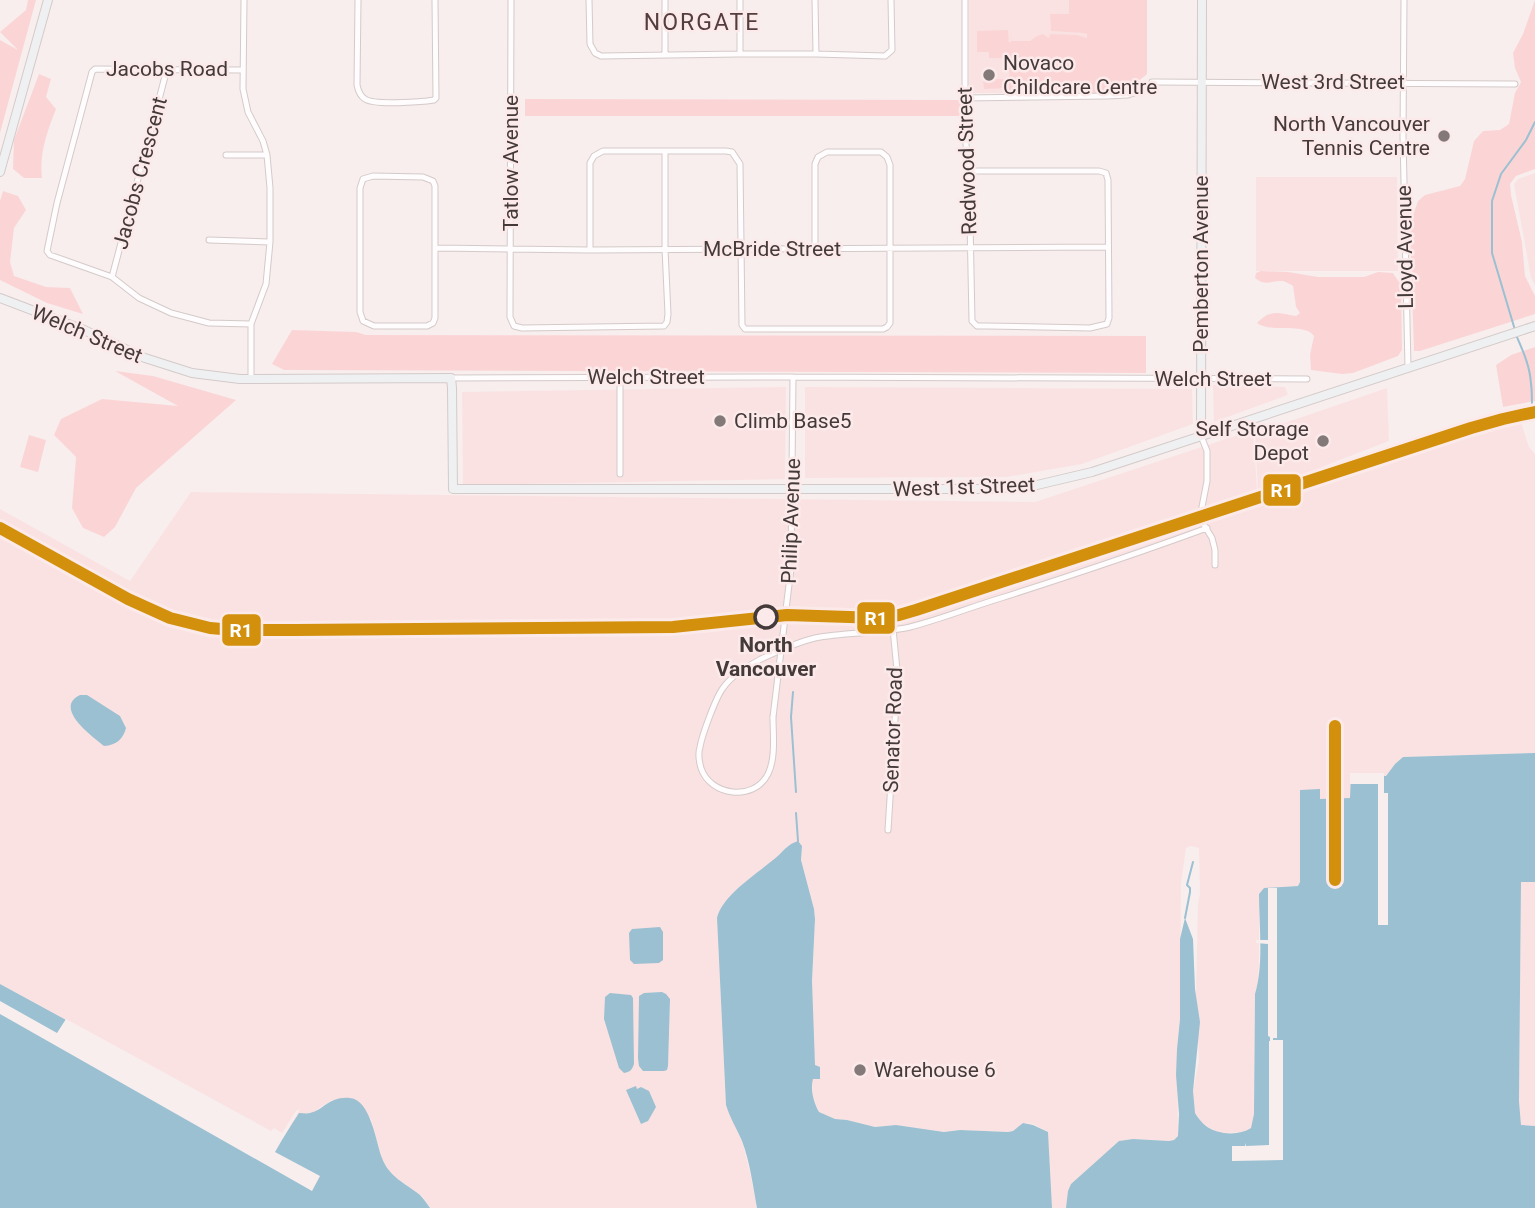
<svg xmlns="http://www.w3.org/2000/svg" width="1535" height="1208" viewBox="0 0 1535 1208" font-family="Roboto,sans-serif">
  <rect width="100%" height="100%" fill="#f8eeee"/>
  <!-- built -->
  <path fill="#fbe2e2" d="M969 0H1147V74L1126 91 1118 93H973L970 92 969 87Z
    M1535 173V285L1531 278 1514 184 1518 179Z
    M1256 177H1397L1398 271H1256Z
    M1213 385 1285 387 1288 395 1214 422Z
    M786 387 785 479 463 485 462 392Z
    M805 387 1192 389 1193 424 1082 464 1007 477 805 478Z
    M1387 388 1389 441 1258 492 1255 433Z
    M1520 419 1529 447 1535 454V753L1403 757 1395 764 1386 776 1351 798 1320 880V790H1301L1300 882 1298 886 1264 888 1259 894V966L1258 983 1255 994 1254 1114 1252 1126 1248 1131 1244 1132 1223 1133 1215 1131 1202 1123 1193 1110V1091L1199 1061 1196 994 1198 904 1200 894 1199 848 1191 846 1186 848 1181 883 1180 1019 1177 1049 1178 1136 1174 1140 1169 1141 1133 1139 1119 1141 1071 1184 1066 1208H1052L1051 1205 1048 1132 1033 1124 1023 1123 1013 1131 1008 1132 960 1130 944 1132 896 1125 875 1127 868 1126 847 1120 835 1119 819 1113 813 1097 812 1083 813 1079H820L817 1067 815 1065 813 1035 812 981 815 919 814 909 801 860 802 846 790 844 717 918 726 1105 743 1144 751 1177 757 1208H430L423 1197 392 1175 382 1160 371 1119 332 1100 310 1114 284 1138 0 984V509L130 581 191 492 1035 502 1253 430 1258 503Z
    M1521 882H1535V1126L1521 1125 1519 1101Z"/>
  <!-- green -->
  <path fill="#fbd5d6" d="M28 0H36L0 133V40L18 50 0 32 26 10Z
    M1069 0H1147V74L1126 91 1118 93H1058L1056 91H1053L1052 93 1013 94 1009 93 1008 88 984 89 983 79H1008L1010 73 1008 72V58H989V52H977V31L1008 30 1009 43 1011 41H1030L1037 36 1043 34 1049 38 1050 34 1077 35 1087 38V34L1083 33 1051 31 1050 14H1069Z
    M1535 0V169L1516 176 1510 184 1511 195 1522 242 1525 276 1535 296V314L1420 351H1414L1410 224 1418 201 1425 195 1460 186 1465 179 1474 141 1483 131 1500 130 1509 124 1515 93 1521 82 1515 68 1513 53 1523 34Z
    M39 74 51 79 46 97 56 109C47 132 39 154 42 178H24L13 169 14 140Z
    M525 99 964 100V116H525Z
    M3 191 18 196 26 210 14 228 10 262 14 276 46 287 70 288 83 314 47 303 0 280V201Z
    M1261 271 1288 272 1318 277H1364L1378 272 1393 273 1401 285 1402 350 1398 356 1353 373 1342 374 1311 370 1310 355 1314 336C1303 322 1272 334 1257 323 1270 309 1278 313 1296 316L1300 313 1296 307 1293 286C1292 285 1284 281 1283 281 1271 280 1266 287 1255 278L1256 273Z
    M292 330 356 332 366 335 1146 336V373L284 370 272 364Z
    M1535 347V401L1503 407 1496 365 1511 355Z
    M115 371 153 376 236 400 136 488 115 527 104 537 83 528 72 508 76 457 54 435 61 419 102 399 178 406Z
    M29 435 46 440 38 472 20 467Z"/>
  <!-- water -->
  <path fill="#9ac0d2" d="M80 695H87L120 716 126 728C123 739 117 745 104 746 92 736 53 708 80 695Z
    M1535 753V882H1521L1519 1101 1521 1125 1535 1126V1208H1066L1068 1191 1071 1184 1119 1141 1133 1139 1169 1141 1174 1140 1178 1136 1179 1114 1176 1075 1177 1049 1180 1019V939L1185 918 1193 939 1195 989 1200 1022 1193 1091 1195 1113C1198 1118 1202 1123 1206 1126 1218 1135 1239 1136 1251 1128L1254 1114 1255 994C1264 964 1259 926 1259 894L1264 888 1298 886 1300 882V790L1320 789V799L1350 798 1351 774 1386 776 1395 764 1403 757Z
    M798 841 802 846 801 860 814 909 815 919 812 981 815 1065 820 1067V1079H813C810 1090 814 1103 819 1112L835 1119 847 1120 875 1127 896 1125 944 1132 960 1130 1008 1132 1013 1131 1023 1123 1033 1125 1048 1132 1052 1208H757C753 1186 750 1162 742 1141 737 1129 730 1118 726 1105L717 918C723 893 762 871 780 854 786 848 789 844 798 841Z
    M660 927 663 932V960L659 963 634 964 630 960 629 933 632 929Z
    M0 984 283 1138 299 1113C303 1113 307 1114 310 1113 324 1110 329 1096 350 1098 371 1100 376 1143 382 1158 389 1177 405 1183 420 1195 424 1199 427 1204 430 1208H0Z
    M662 992 666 994 670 999 668 1066 667 1070 664 1071H643L639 1066 638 1058 639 996 644 993Z
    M610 993 631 995 633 998 634 1064C632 1070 630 1072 624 1073L619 1068 604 1019 605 997Z
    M636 1086 637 1089 641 1087 649 1091 656 1107 648 1121 641 1124 626 1090Z"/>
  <!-- pier -->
  <path fill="#f8eeee" d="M1350 773H1384V793H1388V925H1378V784H1350Z
    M1268 888H1277V1038H1273V1040H1283V1160L1232 1161V1146H1245V1143L1246 1146 1269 1145V1041H1270V1037L1268 1036V944L1256 943V940H1268Z
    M0 1001 57 1033 66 1019 271 1131 274 1128 282 1133 296 1111 300 1109 275 1152 320 1176 312 1191 0 1014Z"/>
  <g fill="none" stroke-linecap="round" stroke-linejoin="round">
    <!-- stream -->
    <path stroke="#9ac0d2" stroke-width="2" d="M1515 330 1492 253V201L1501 174 1526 140 1535 122
      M1516 335C1523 351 1530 366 1531 384 1533 397 1530 406 1535 418
      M793 692 791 717 796 792
      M796 813 798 841
      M1185 918 1190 892V888L1187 885 1193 862"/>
    <!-- street casing -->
    <g stroke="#d4caca" stroke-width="7">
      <path id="street" d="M244 0 243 89 248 112 263 141 267 155 270 188V242L266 284 251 324V379
        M358 0 357 85C358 90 360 96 365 99 373 105 415 102 427 101L434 100 436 98 435 0
        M511 0 510 317 514 326 522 328 664 326 667 322 668 314 665 249V152
        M589 0 590 44 595 53 601 56 740 54V0
        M815 0 816 54 885 56 892 50 891 0
        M965 0V135L969 171 972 321 977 326H986L1090 328 1107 324 1109 318 1108 180 1106 173 1099 171H969
        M1404 0 1403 136 1408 368
        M740 54H816
        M665 55V0
        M242 70 95 69 92 72 57 203 47 251 50 255 112 277 139 298 171 313 209 323 251 324
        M1152 82 1515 84
        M965 98 1107 96 1128 95 1137 92
        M226 155H267
        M373 176 423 177 433 181 435 186V318L433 323 427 326H374L363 321 360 312V188L363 179Z
        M209 240 270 242
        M436 248 590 250 1108 247
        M590 250V163L594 156 603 151H726L732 152 740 164 742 325 745 329H883L887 327 890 323V165L887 157 881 152H827L818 157 815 164V248
        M112 277 167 69
        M451 378 793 377 1307 379
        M1201 436 1207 451V481L1202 507 1201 520 1212 538 1215 550V565
        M620 474V378
        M791 568 793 377
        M773 717C773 734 776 758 768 774 754 802 710 796 701 768 699 761 698 753 700 747 702 735 716 697 723 688 732 675 748 666 761 659 778 651 797 642 815 638 846 632 879 634 910 627 941 619 971 607 1001 598 1070 576 1139 553 1207 528
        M888 830 896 703 897 670 893 629"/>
    </g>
    <!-- secondary casing -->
    <g stroke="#d4caca" stroke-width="10">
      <path id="secondary" d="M0 172 48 0
        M0 298 84 330 145 358 192 373 240 379 451 378 452 388 453 489H990L1037 485 1092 472 1535 326
        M1201 436 1202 0"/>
    </g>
    <!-- street -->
    <use href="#street" stroke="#fefcfc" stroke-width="5"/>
    <!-- secondary -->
    <use href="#secondary" stroke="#eff0f1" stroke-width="8"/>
    <!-- rail -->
    <path stroke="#cac8c8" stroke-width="2" stroke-dasharray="14 7" stroke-linecap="butt" d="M0 522 163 610 196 620 222 624 669 621 770 610 881 609 910 606 924 602 1456 428 1495 416 1535 407
      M1335 726V880"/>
    <!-- street-bridge casing -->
    <g stroke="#d4caca" stroke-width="7" stroke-linecap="butt">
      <path id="street-bridge" d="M773 717 791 568"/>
    </g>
    <!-- street-bridge -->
    <use href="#street-bridge" stroke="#fefcfc" stroke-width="5"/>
    <!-- rail-1 casing -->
    <g stroke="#fceaea" stroke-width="18">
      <path id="rail-1" d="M0 528 128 599 170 618 210 628 233 630H295L673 627 787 615 880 618 899 615 916 610 1471 428 1503 419 1535 412
        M1335 726V880"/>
    </g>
    <!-- rail-1 -->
    <use href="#rail-1" stroke="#d3900c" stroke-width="12"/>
  </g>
  <!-- markers -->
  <g fill="#847979" stroke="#fceaea" stroke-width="2.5">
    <circle cx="989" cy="75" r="7"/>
    <circle cx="1444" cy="136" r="7"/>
    <circle cx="720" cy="421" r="7"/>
    <circle cx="1323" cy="441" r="7"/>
    <circle cx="860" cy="1070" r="7"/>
  </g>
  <circle fill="#fceaea" stroke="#453a3a" stroke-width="3.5" cx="766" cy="617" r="11"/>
  <g text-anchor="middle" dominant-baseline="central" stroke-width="5" stroke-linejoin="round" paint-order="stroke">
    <!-- poi labels -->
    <g font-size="21" fill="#453a3a" stroke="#fceaea" text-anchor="start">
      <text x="1003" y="63">Novaco<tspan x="1003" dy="24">Childcare Centre</tspan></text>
      <text x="1430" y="124" text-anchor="end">North Vancouver<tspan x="1430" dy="24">Tennis Centre</tspan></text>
      <text x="734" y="421">Climb Base5</text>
      <text x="1309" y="429" text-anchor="end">Self Storage<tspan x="1309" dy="24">Depot</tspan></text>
      <text x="874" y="1070">Warehouse 6</text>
    </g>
    <!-- street labels -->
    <g font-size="21" fill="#453a3a" stroke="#fceaea">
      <text x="167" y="69">Jacobs Road</text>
      <text x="1333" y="82">West 3rd Street</text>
      <text transform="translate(967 161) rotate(-92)">Redwood Street</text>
      <text transform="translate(511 163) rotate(-90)">Tatlow Avenue</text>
      <text transform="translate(140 173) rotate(-75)">Jacobs Crescent</text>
      <text transform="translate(1405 247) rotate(-91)">Lloyd Avenue</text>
      <text x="772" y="249">McBride Street</text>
      <text transform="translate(1201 264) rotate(-90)">Pemberton Avenue</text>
      <text transform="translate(87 334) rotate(23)">Welch Street</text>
      <text x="646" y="377">Welch Street</text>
      <text x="1213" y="379">Welch Street</text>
      <text transform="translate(964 487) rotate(-2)">West 1st Street</text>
      <text transform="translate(791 521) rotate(-88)">Philip Avenue</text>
      <text transform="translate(893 730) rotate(-88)">Senator Road</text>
    </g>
    <!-- stop labels -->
    <g font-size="21" font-weight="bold" fill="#453a3a" stroke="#fceaea">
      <text x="766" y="645">North<tspan x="766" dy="24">Vancouver</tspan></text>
    </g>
    <!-- neighbourhood labels -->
    <g font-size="23" letter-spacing="2" fill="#543d3e" stroke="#fceaea">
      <text x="702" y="22">NORGATE</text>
    </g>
  </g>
  <g stroke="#fceaea" stroke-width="2.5">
    <rect x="1262" y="473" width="40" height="34" rx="7" fill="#d3900c"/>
    <rect x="856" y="601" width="40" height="34" rx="7" fill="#d3900c"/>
    <rect x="221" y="613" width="41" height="34" rx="7" fill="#d3900c"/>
  </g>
  <g font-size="19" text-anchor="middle" font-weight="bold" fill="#fff">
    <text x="1282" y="497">R1</text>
    <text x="876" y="625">R1</text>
    <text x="241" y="637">R1</text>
  </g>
</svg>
